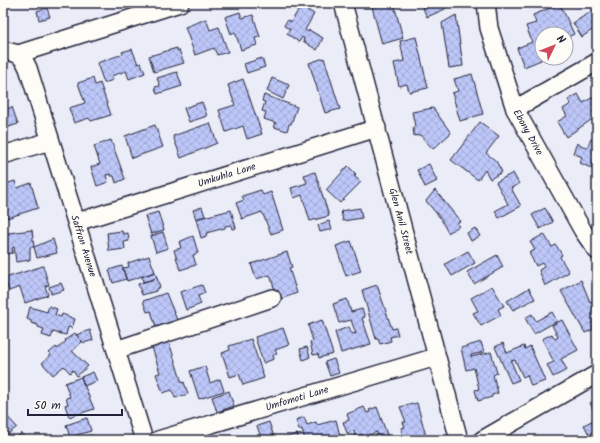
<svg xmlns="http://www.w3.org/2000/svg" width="600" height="443" viewBox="0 0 600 443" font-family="Kalam,sans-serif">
  <defs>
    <pattern id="building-cross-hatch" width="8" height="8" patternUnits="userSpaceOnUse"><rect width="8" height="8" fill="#bdc7f8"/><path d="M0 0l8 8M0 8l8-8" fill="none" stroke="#a2abd6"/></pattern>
  </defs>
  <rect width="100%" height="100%" fill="#eaecf7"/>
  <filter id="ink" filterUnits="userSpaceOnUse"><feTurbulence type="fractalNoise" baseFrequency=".025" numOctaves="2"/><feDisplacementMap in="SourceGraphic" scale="8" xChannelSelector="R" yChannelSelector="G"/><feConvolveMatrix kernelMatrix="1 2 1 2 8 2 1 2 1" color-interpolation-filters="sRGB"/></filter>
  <g filter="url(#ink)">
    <!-- building -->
    <path fill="url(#building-cross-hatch)" stroke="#22223b" d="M371 3H396L395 8 403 38 382 44Z
      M425 3H448L445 9 427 17 422 6Z
      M560 4 574 34 566 38V34H542L541 60 524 67 517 48 532 42 526 26 536 23 533 15Z
      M301 6 314 14 305 30 308 32 309 30 323 38 317 50 303 41 304 38 302 37 299 42 287 34 290 29 284 26 287 20 291 22Z
      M47 8 50 17 39 20 37 11Z
      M597 8V31L595 28 582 37 573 23Z
      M240 12 242 18 253 15 260 37 255 38 257 45 241 50 235 32 231 34 225 17Z
      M456 15 463 66 449 68 442 23Z
      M206 19 210 30 219 27 228 52 217 55 214 48 195 55 185 27Z
      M416 37 428 88 409 92 407 84 399 86 394 63 404 61 400 41Z
      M177 48V51L179 50 184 63 154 72 149 56Z
      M132 49 138 64 141 63 145 73 129 79 126 71 111 76 113 80 104 83 97 63 123 54 122 52Z
      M262 58 265 67 247 73 244 64Z
      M324 58 340 109 325 113 309 63Z
      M177 72 182 86 157 94 155 87 160 86 157 78Z
      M472 74 483 114 460 121 452 93 458 91 454 79Z
      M93 78 95 85 100 83 111 115 91 121 89 118 74 123 69 108 85 103 78 83Z
      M272 78 289 85 283 99 267 91Z
      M243 79 262 134 247 139 243 126 226 132 219 110 235 105 228 85Z
      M578 94 583 103 595 96 597 100V116L566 137 557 122 567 116 563 109 571 104 568 100Z
      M264 95 297 107 291 124H289L287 131 274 127 276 123 264 119 266 112 262 111 265 102 262 101Z
      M3 98 7 109 12 107 18 124 3 129Z
      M202 102 207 116 189 122 184 108Z
      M433 108 451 133 433 149 420 135 414 136 413 127 415 126 412 112Z
      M480 122 499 136 486 153 496 161 502 172 490 179 485 170 478 180 451 160Z
      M210 123 217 143 181 158 173 136Z
      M155 125 163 147 132 158 125 136Z
      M591 139 596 141 597 140V160L595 159 591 168 580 163 582 157 573 153 577 143 587 148Z
      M111 140 125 179 116 183 114 176H111V174L106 175 108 182 97 186 91 167 100 164 94 146Z
      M429 164 437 181 425 187 417 170Z
      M348 166 356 174 354 176 361 182 340 203 326 190Z
      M315 172 329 216 310 221 302 195 294 198 291 188 307 183 304 175Z
      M513 173 519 184 511 188 521 206 499 218 495 211 508 204 496 182Z
      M15 181 17 188 31 183 38 208 7 218 5 211 3 212V185Z
      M261 190 263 195 271 192 283 230 271 234 262 212 242 219 236 203 244 200 242 196Z
      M435 190 460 221 457 223 459 226 448 233 441 219 426 201Z
      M202 207 205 216 196 219 193 210Z
      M360 208 362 218 343 221 341 211Z
      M545 208 553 222 540 229 532 215Z
      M231 210 236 228 232 229 231 225 225 226V228L206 233 207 236 201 238 196 219Z
      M158 212 164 230 151 234 145 216Z
      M329 221 332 229 320 232 318 225Z
      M475 228 480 236 471 241 467 233Z
      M32 230 34 247H30V260L16 262 14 247 12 248 13 253 3 254V236L9 235 8 233Z
      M122 231 123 234 128 233 129 241 124 242 125 249 109 251 107 233Z
      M163 232 168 248 156 252 151 236Z
      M544 234 552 247 556 245 562 255 560 257 569 272 545 286 539 270 544 267 542 263 536 266 529 253 535 250 530 242Z
      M193 236 198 253 193 255 196 265 180 270 174 250 181 248 179 242Z
      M53 239 57 253 37 258 34 247Z
      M351 241 361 271 346 276 336 246Z
      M468 251 475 263 452 276 445 264Z
      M287 252 292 267 289 268 297 293 278 300 270 275 256 279 251 264Z
      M497 255 503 267 474 284 467 272Z
      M149 256 155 272 127 281 123 268 129 267 128 263Z
      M43 266 49 285 45 286 48 295 25 303 20 287 9 291 5 278Z
      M122 266 126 279 113 283 109 270Z
      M155 272 157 278 143 282 142 277Z
      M157 278 160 287 156 289V291L142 295 138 284Z
      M581 280 590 302 592 301 596 307 593 308 597 315V320L591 323 594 329 585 333 561 291Z
      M61 283 64 290 51 294 49 287Z
      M202 285 205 293 198 296 201 304 186 310 180 292Z
      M377 285 392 329 396 328 398 335 390 337 391 341 380 344 378 339H376L362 290Z
      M492 286 504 306 498 309 501 315 481 326 473 313 478 311 471 298Z
      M529 288 535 299 513 310 507 301Z
      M166 293 177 320 156 327 151 311 147 312 143 301Z
      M347 299 351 312 362 309 365 317 362 318 371 344 341 353 335 332 349 327 351 333 356 334 351 320 339 323 333 304Z
      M49 306 57 309 55 315 61 317 62 314 75 319 72 328 68 327 66 335 53 332 51 338 42 335 44 329 38 327V325L31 323V321L27 319 30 307 47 312Z
      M552 312 557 321 534 334 525 318 532 314 536 321Z
      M322 320 333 354 319 358 318 354 313 355 310 342 313 341 308 325Z
      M562 320 578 350 561 359 567 370 553 377 547 365 554 362 542 339 552 334 555 339 558 337 552 325Z
      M283 328 289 345 275 350 277 354 273 355 274 359 263 363 255 337Z
      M90 330 93 340 84 343 76 335Z
      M75 333 82 342 72 351 88 366 77 376 73 370 70 373 64 366 53 375 42 363 51 355 49 353 56 347 57 349 66 341 65 340Z
      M251 339 264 378 243 385 239 374 230 377 222 353 230 350 229 346Z
      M169 342 182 383 184 382 188 394 175 398 172 390 163 393 156 374 160 373 152 347Z
      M481 342 484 352 471 355V357L491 352 497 373 493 375 498 393 492 395V397L478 401 475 390 479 389 474 368 466 370 461 348Z
      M503 343 507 353 524 346 525 349 530 346 545 381 531 386 527 375 523 377 515 360 511 361 519 380 511 383 495 347Z
      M307 347 310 357 303 360 300 349Z
      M334 359 339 373 330 376 325 362Z
      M205 366 210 383 220 379 224 391 199 399 190 371Z
      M93 372 97 381 84 386 81 377Z
      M81 377 94 409 69 417 65 405 68 404 66 398 70 397 65 383Z
      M229 391 234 406 217 412 212 397Z
      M597 399V412L595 413 590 403Z
      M417 403 427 440H407L406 436 403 437 401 428 405 427 403 422H406L400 407Z
      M364 407 367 413 370 412 369 410 377 407 389 440H379L377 432 363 437 362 434 355 437 354 431 347 433 343 422 349 420 347 414Z
      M3 412 17 427 4 437 3 436Z
      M304 417 307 425 316 422 317 425 336 420 340 436 327 440H305L302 429 299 430 296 420Z
      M87 418 91 431 70 437 66 425Z
      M597 418V440H592L584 425Z
      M269 422 275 440H262L257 426Z
      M21 433 29 440H15Z
      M297 434 299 440H278Z
      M92 435 94 440H76Z"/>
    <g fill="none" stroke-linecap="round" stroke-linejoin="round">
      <!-- minor casing -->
      <g stroke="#22223b" stroke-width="20">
        <g id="minor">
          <path id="s1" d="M343 3 459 440"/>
          <path id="s2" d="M486 3 489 28 515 109 583 231 597 251"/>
          <path d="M3 50 18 54 180 3"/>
          <path id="s3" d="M18 54 24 60 28 68 144 440"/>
          <path d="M515 109 597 62"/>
          <path d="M3 155 50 141"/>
          <path id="s4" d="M77 222 377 128"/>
          <path d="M116 350 272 298"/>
          <path id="s5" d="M158 440 436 357"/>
          <path d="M482 440 597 374"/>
        </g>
      </g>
      <!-- minor -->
      <use href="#minor" stroke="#fdfcf7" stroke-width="17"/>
    </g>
  </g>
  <g text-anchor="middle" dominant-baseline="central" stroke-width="4" stroke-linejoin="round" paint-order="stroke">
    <!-- street labels -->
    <g font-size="10" fill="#22223b" stroke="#fdfcf7">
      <text stroke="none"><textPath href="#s2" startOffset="137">Ebony Drive</textPath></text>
      <text stroke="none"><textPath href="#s4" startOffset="157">Umkuhla Lane</textPath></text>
      <text stroke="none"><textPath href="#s1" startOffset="226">Glen Anil Street</textPath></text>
      <text stroke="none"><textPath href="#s3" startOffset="204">Saffron Avenue</textPath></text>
      <text stroke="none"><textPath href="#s5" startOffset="145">Umfomoti Lane</textPath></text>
    </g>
  </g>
  <!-- margin -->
  <rect width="600" height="443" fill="none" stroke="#fdfcf7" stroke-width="16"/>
  <rect x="8" y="8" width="584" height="427" fill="none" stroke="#22223b" stroke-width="1.5" filter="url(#ink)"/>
  <!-- north arrow -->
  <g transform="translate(554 46) rotate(47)"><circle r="19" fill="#fdfcf7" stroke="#a5a5ac"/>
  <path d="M0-3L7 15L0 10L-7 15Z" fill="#d1495b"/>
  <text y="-6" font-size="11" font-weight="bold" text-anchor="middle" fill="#22223b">N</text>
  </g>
  <!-- scale -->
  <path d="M28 409v6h94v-6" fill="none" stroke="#22223b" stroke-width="2"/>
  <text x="34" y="409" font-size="12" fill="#22223b" stroke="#fdfcf7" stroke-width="3" paint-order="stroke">50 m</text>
</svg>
